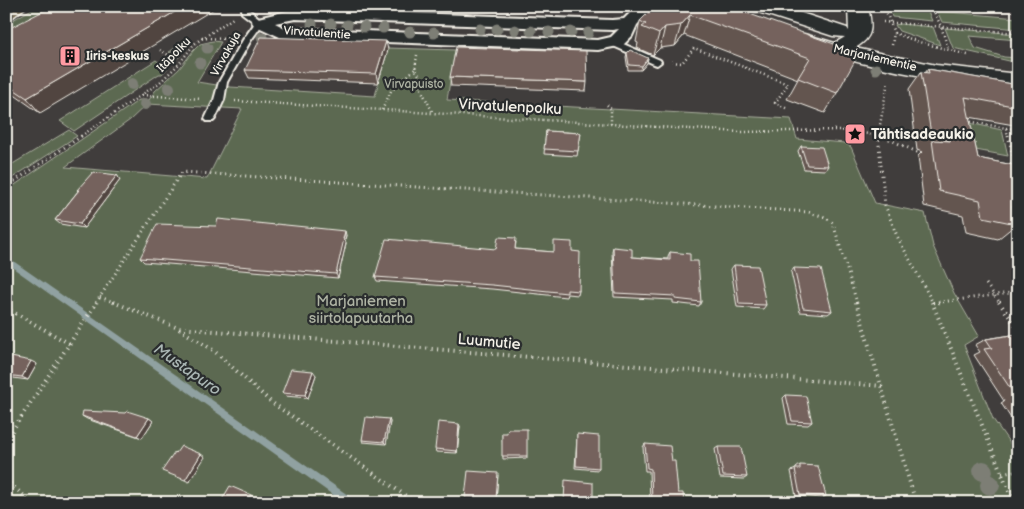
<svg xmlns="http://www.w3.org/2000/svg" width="1024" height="509" viewBox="0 0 1024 509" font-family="'Balsamiq Sans',sans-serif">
  <rect width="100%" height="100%" fill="#403d3c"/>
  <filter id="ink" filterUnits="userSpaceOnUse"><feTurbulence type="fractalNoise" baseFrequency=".02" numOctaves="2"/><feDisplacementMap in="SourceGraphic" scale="10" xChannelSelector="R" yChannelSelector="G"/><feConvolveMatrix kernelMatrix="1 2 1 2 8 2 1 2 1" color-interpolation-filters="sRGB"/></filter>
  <g filter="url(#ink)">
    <!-- green -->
    <path fill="#5b6951" stroke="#a8ad9c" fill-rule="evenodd" d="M37 6H59L6 35V24Z
      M889 6H926L932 21 892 17Z
      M937 11 1018 18V29L942 22Z
      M900 24 933 27 940 45 899 31 895 25Z
      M945 28 1018 34V40L969 36 975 48 1004 57 1018 58V63L953 48Z
      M213 41 221 42 197 82 230 87 375 96 387 48 455 50 447 100 791 119 797 139 845 143 851 147 875 203 925 213 933 246 954 293 979 336 964 345 993 419 1018 455V503H6V191L139 100H149L155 91 179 69 193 51 200 44ZM147 104 242 109 207 179 65 167 130 120Z
      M185 43H190L162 74H159L74 131 60 121 156 60 161 64 174 56 169 52Z
      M960 121 1002 130 1008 156 965 148Z
      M69 130 77 136 6 182V168Z"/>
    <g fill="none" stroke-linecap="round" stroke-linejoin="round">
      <!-- stream -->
      <path fill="#90a1a1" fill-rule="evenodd" d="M6 256 355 500 356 503H344L6 263Z"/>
      <!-- lane casing -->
      <g stroke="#f4f1e8" stroke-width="4">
        <path id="lane" d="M242 9H248L264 22 251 40 227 82 224 100 215 119 213 121H207L205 119 214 100 219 82 243 40 255 23 242 13Z
          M614 40 660 60 661 62 657 65 654 64 611 45V41Z"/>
      </g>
      <!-- street casing -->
      <g stroke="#f4f1e8" stroke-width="4">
        <path id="street" d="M637 6H654L637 25 632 36 623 45 598 50 282 38 254 25 252 22 254 19 295 9 612 20 624 19ZM295 19 612 30 619 29 611 37 598 40 285 28 275 23Z"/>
      </g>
      <!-- secondary casing -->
      <g stroke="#f4f1e8" stroke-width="3">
        <path id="secondary" d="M750 6H780L847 28 849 31 848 6H868C872 27 874 37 855 48L936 65 1018 74V88C955 83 893 73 832 55 821 52 800 50 794 40L797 36 804 34 835 43 845 37 833 36 752 10Z"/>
      </g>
      <!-- highway casing -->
      <g stroke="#f4f1e8" stroke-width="3">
        <path id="highway" d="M6 6H27L13 17 6 19Z"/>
      </g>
      <!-- path-far2 -->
      <path stroke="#f4f1e8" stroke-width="2.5" stroke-dasharray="1 3" stroke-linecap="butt" d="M884 6 894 33 892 45
        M931 6 941 26 948 49
        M883 22 1018 33
        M894 33 919 42 968 55
        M202 38 229 39
        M417 55 415 69 421 78 420 87 433 113
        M672 62 682 63 694 48 788 84 775 103 788 109
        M159 63 170 56 160 50
        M142 95 201 99
        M235 101 741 132 840 130 883 136
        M607 105 611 109V124
        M382 110 391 91 415 69
        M967 121 1006 128 1008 136
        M1006 128 1015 129
        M81 136 159 83 179 64 194 44 233 18
        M878 136 888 81"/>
      <!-- path-far1 -->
      <path stroke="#f4f1e8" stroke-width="3" stroke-dasharray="1 4" stroke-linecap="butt" d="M878 135 885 205 897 236 933 303
        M880 135 917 152 926 153
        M1008 135 1015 165 1009 164
        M6 187 83 135
        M986 284 1000 303
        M100 297 116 303
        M96 303 182 172 809 212 825 217 833 223 857 303
        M933 303 1018 292"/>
      <!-- path -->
      <path stroke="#f4f1e8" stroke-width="4" stroke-dasharray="1 4.5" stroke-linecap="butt" d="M113 302 178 328 882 386
        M856 302 916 503
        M932 302 1010 494 1018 502
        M999 302 1018 329
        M933 303 941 302
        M6 308 70 344
        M179 329 213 350 271 402 416 503
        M6 440 97 302
        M1002 473 1018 471
        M6 480 32 503"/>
      <!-- lane -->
      <use href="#lane" fill="#2a2d2e" fill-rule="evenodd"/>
      <!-- street -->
      <use href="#street" fill="#2a2d2e" fill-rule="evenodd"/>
      <!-- secondary -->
      <use href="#secondary" fill="#2a2d2e" fill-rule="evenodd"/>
      <!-- highway -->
      <use href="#highway" fill="#746b52" fill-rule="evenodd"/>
    </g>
    <!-- trees -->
    <g fill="#7d7e75">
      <circle cx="312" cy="24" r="5.5"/>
      <circle cx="331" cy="24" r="5.5"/>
      <circle cx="347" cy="25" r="5.5"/>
      <circle cx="364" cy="27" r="5.5"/>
      <circle cx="383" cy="28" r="5.5"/>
      <circle cx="480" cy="29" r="5.5"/>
      <circle cx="497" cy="29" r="5.5"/>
      <circle cx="515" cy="30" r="5.5"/>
      <circle cx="531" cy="31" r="5.5"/>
      <circle cx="410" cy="32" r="5.5"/>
      <circle cx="549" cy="32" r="5.5"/>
      <circle cx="571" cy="32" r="5.5"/>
      <circle cx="434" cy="33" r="5.5"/>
      <circle cx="588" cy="33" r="5.5"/>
      <circle cx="262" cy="37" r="5.5"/>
      <circle cx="207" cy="48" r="5.5"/>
      <circle cx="176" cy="53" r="5.5"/>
      <circle cx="200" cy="63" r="5.5"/>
      <circle cx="876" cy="69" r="5.5"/>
      <circle cx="132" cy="84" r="6"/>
      <circle cx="169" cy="88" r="6"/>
      <circle cx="145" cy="104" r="6"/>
      <circle cx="983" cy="471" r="10"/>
      <circle cx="990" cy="485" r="10"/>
    </g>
    <!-- wall -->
    <path fill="#645450" stroke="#f4f1e8" d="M577 6H599L592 12Z
      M655 6 834 49 837 93 825 113 787 99 798 79 684 35 675 46 660 48 653 55 637 48 638 43 636 42 640 21Z
      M6 30 40 113 6 89Z
      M388 50 378 83 249 78 245 70Z
      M627 53 647 63 641 70H628L626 57Z
      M928 69 1018 85V139L1014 125 969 117 978 158 1018 166V227L1014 226 998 239 966 232 963 215 924 206 918 156 922 152 917 150 909 89 921 72 925 73Z
      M450 77 587 82 586 91 451 86Z
      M546 131 581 133 577 156 544 154Z
      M801 146 828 166 825 170 804 169 798 151Z
      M117 175 120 180 84 228 60 224 55 220 78 191 77 190Z
      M346 235 345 240 346 243 338 278 144 262 140 258Z
      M516 242 515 249 554 252 572 251 579 291 578 295 567 294 566 297 492 289 377 281 375 277 496 249Z
      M613 247 632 257 668 259V256L670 252 690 261 701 302 699 306 673 303V300L614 297 612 251Z
      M734 265 766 305 763 309 737 307 731 269Z
      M794 268 832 311 828 314 800 312 791 272Z
      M1018 334V429L1001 403 1004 401 974 355 980 352 975 345 986 339Z
      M6 356 37 364 28 380 6 377Z
      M316 375 308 398 285 396 282 393Z
      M786 395 812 422 808 425 788 424 783 398Z
      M82 416 149 418 153 421 142 438 87 419Z
      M389 419 390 422 386 444 363 442 362 440Z
      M460 426 457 453 436 452 435 449Z
      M502 433 527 456V458L503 459Z
      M577 434 599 468 598 470 575 468 577 437Z
      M645 444 672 461 678 493 684 503H650L649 471H645L643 447Z
      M718 447 747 477 744 479 720 478 715 449Z
      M800 465 826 496 822 498 796 496 791 471 796 469V468Z
      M498 475 496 501 466 499 465 497Z"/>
    <!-- shaded-wall -->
    <path fill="#514541" stroke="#f4f1e8" d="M185 6H219L40 113 27 98Z
      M593 6H599L592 12Z
      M690 15 684 35 675 46 681 25Z
      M665 27 660 48 653 55 659 34Z
      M386 41 388 50 378 83 376 74Z
      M648 58 647 63 641 70 642 66Z
      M117 175 120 180 84 228 80 224Z
      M345 231 346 235 345 240 346 243 338 278 336 274Z
      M31 361 37 364 28 380 22 377Z
      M313 371 316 375 308 398 305 395Z
      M149 418 153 421 142 438 137 436Z
      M389 419 390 422 386 444 384 442Z
      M459 424 460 426 457 453V451Z
      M201 454 205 457 189 482 185 480Z
      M251 495 254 497 252 501 248 499Z"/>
    <!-- building -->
    <path fill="#74625d" stroke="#f4f1e8" d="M53 6H185L27 98 6 84V30Z
      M655 6H727L837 45 834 49 857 57 837 93 798 78 810 58 690 15 681 25 665 27 659 34 642 27 646 24 640 21Z
      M261 37 386 41 376 74 245 70Z
      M456 47 586 51 587 82 450 77Z
      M630 50 648 58 642 66 629 65 627 53Z
      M928 69 1018 85V107L965 97 978 158 1018 166V208L1012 206 1016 224 983 217 980 200 939 191 932 140 951 141 931 134 921 72 929 73Z
      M546 131 581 133 578 151 544 149Z
      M801 146 822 147 828 166 807 165Z
      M93 172 117 175 80 224 55 220 79 190H77Z
      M218 219 276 225V224L345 231 343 239H344L336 274 140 258 157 224 216 226Z
      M498 237 516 238 515 249 554 252V241L572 242V251L580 252 579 291 567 290V293L492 285 375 277 386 239 496 249Z
      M613 247 632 249V257L670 260V252L690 254V261H698L701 302 675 299V296L615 293Z
      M734 265 758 266 766 305 739 304Z
      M794 268 821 269 832 311 803 308Z
      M1018 334V405L1012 397H1016L984 349 992 348 986 339Z
      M6 356 31 361 22 377 6 375Z
      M291 369 313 371 305 395 282 393Z
      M786 395 806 396 812 422 792 421Z
      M83 411 125 413 127 411 149 418 137 436 82 416Z
      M366 417 389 419 384 442 362 440Z
      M438 422 459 424 457 451 435 449Z
      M508 429H527V456H502V433H507Z
      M577 434 599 436V468L576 466Z
      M645 444 670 446 672 461H675L678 493H683L684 503H652L651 469 647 468Z
      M181 446 201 454 185 480 162 471 175 452 176 453Z
      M718 447H741L747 477 723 476Z
      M800 465 818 466 826 496 800 495 795 469H800Z
      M468 471 498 473 496 499 465 497Z
      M565 480 593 483V503H564Z
      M230 486 251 495 248 499 251 501 250 503H220Z
      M742 501 758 503H742Z"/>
  </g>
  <!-- icons -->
  <defs>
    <g id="building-square" transform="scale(1.125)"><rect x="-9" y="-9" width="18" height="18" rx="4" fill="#ff9aa2" stroke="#2a2d2e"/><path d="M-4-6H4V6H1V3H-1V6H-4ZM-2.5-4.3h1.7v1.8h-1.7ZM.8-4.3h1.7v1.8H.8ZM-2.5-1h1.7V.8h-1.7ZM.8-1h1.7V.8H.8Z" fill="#111"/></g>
    <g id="sight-square" transform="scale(1.125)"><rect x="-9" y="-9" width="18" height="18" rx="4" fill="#ff9aa2" stroke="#2a2d2e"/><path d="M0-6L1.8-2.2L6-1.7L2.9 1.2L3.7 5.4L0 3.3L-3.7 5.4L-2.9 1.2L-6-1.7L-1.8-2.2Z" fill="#111"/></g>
  </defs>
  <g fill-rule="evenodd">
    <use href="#building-square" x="70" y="56"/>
    <use href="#sight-square" x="855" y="134"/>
  </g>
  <g text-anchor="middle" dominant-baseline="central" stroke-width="4.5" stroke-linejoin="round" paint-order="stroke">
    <!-- far-street labels -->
    <g font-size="12" fill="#f4f1e8" stroke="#2a2d2e">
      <text transform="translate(317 33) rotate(4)">Virvatulentie</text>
      <text transform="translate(226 54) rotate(-61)">Virvakuja</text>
      <text transform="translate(174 55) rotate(-46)">Itäpolku</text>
      <text transform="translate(875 58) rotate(13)">Marjaniementie</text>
    </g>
    <!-- far-poi labels -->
    <g font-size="12" font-weight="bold" fill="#f4f1e8" stroke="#2a2d2e" text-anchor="start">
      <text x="86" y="56">Iiris-keskus</text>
    </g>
    <!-- far-park labels -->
    <g font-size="12" fill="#afb4a4" stroke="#2a2d2e">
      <text x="414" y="84">Virvapuisto</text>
    </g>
    <!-- street labels -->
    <g font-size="15" fill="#f4f1e8" stroke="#2a2d2e">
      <text transform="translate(510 107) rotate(3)">Virvatulenpolku</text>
      <text transform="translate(489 342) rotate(5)">Luumutie</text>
    </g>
    <!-- poi labels -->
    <g font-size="15" font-weight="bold" fill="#f4f1e8" stroke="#2a2d2e" text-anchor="start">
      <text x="871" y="134">Tähtisadeaukio</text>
    </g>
    <!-- park labels -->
    <g font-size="15" fill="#afb4a4" stroke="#2a2d2e">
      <text x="361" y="301">Marjaniemen<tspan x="361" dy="17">siirtolapuutarha</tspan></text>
    </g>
    <!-- water labels -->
    <g font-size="16" font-style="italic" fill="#a9b5b3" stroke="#2a2d2e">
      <text transform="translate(187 370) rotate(35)">Mustapuro</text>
    </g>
  </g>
  <!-- margin -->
  <rect width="1024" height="509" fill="none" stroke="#2a2d2e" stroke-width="25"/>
  <rect x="12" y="12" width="999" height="484" fill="none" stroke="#f4f1e8" stroke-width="2" filter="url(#ink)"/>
</svg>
